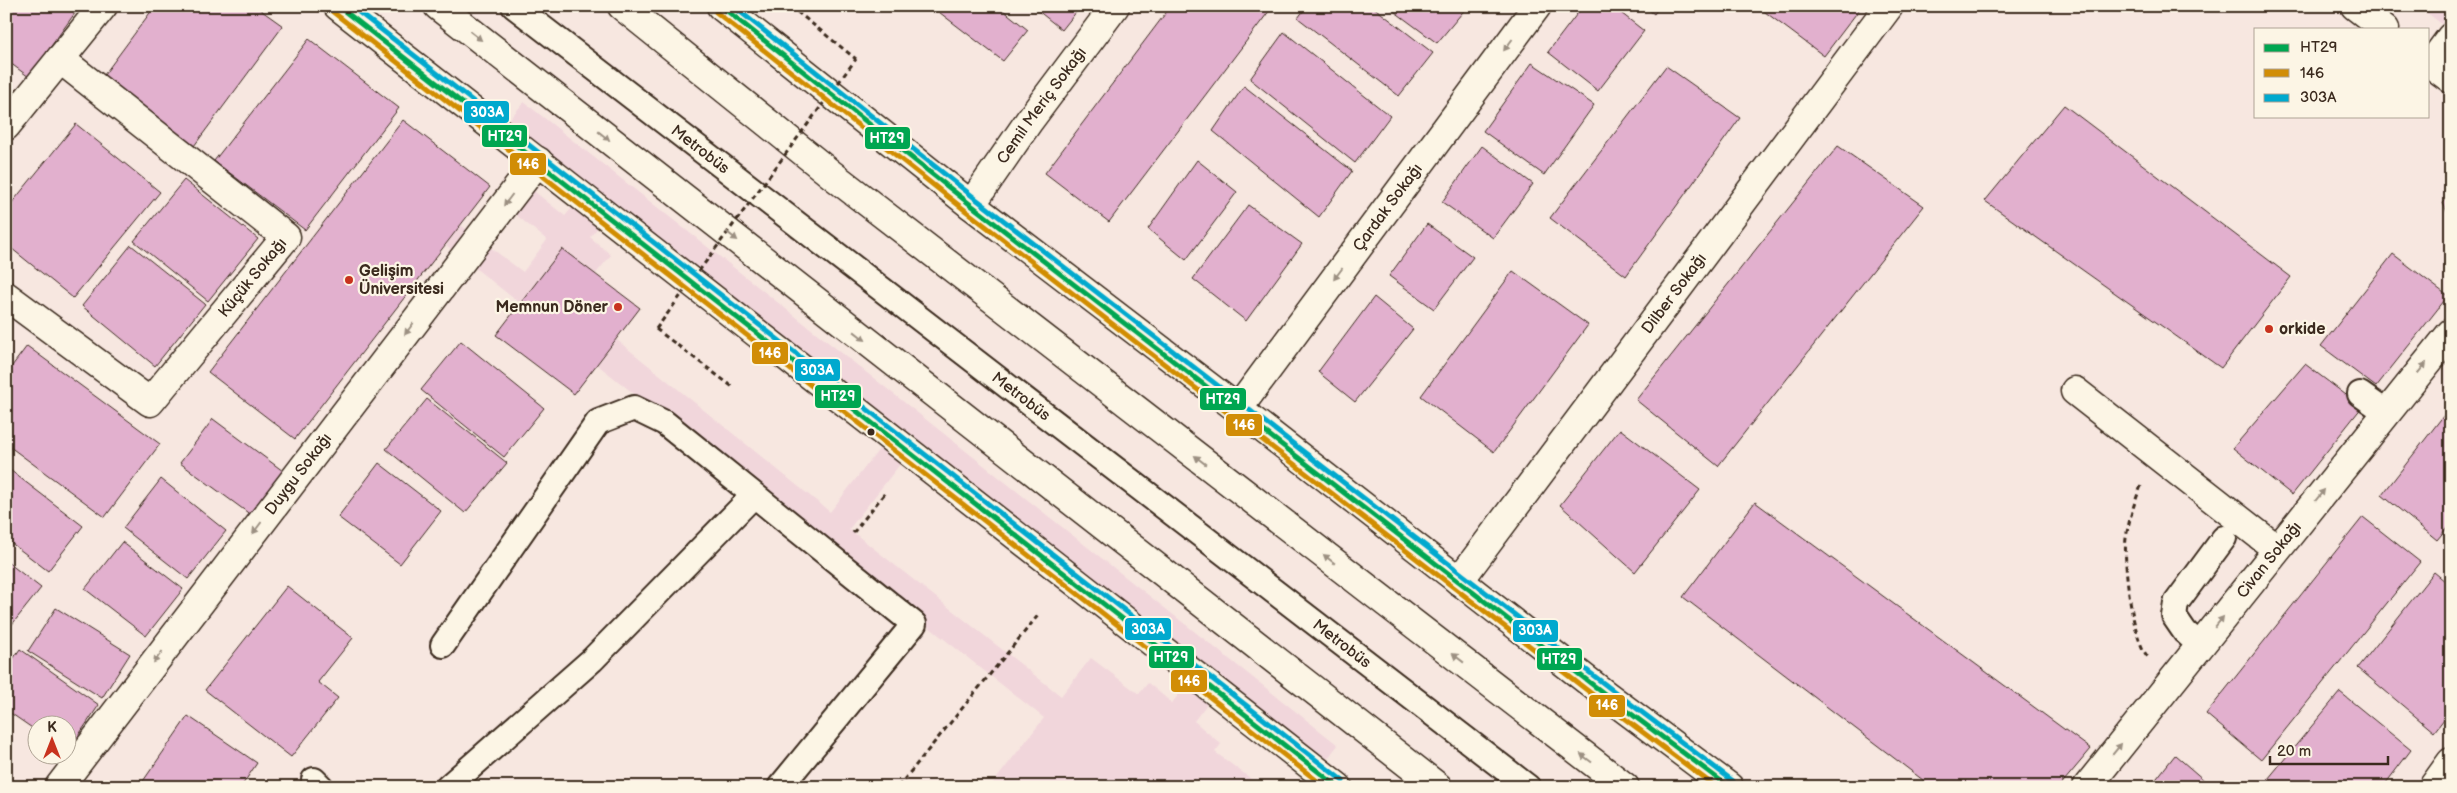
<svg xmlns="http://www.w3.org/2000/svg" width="2457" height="793" viewBox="0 0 2457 793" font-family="'Balsamiq Sans',sans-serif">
  <rect width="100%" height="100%" fill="#f7e7e0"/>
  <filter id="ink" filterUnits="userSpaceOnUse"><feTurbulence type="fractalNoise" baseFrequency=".02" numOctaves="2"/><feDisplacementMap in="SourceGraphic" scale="10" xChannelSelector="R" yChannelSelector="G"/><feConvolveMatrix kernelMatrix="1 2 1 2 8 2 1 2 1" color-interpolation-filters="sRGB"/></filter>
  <g filter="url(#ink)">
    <!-- built -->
    <path fill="#f1d6db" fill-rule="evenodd" d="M2418 6H2451V31Z
      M524 102 1338 745 1325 762 1223 683 1194 721 1221 744 1215 752 1262 787H990L1044 718 422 226 437 207 523 272 547 240 510 210 530 188 565 216 588 189 508 121ZM614 208 895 429 830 512 550 286 594 276 611 255 590 237ZM916 444 1200 667 1172 703 1148 683 1139 694 1091 658 1061 696 849 529Z"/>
    <!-- building -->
    <path fill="#e2b0ce" stroke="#3b2a1e" d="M6 6H80L29 77 6 60Z
      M155 6H255L283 26 194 146 101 79Z
      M931 6H998L1028 30 1003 61Z
      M1032 6H1081L1062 30Z
      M1171 6H1273L1109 222 1045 173Z
      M1307 6H1372L1433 53 1399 96 1298 18Z
      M1387 6H1466L1467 7 1437 43Z
      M1583 6H1612L1644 31 1598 91 1548 52Z
      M1644 6H1660L1654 14Z
      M1757 6H1862L1824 56Z
      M1284 32 1390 116 1355 163 1250 79Z
      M309 39 399 108 305 230 214 161Z
      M1532 63 1594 105 1544 175 1483 131Z
      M1666 66 1740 118 1626 276 1550 218Z
      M1244 86 1352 171 1319 217 1213 131Z
      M2064 105 2291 277 2221 368 1985 201Z
      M403 120 490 187 295 439 208 372Z
      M76 124 160 192 73 298 6 244V210Z
      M1482 146 1533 184 1493 238 1442 202Z
      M1838 146 1924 206 1718 466 1636 400Z
      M1197 160 1237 192 1186 260 1148 229Z
      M184 180 258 239 208 301 134 241Z
      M2451 195V221L2443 203Z
      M1248 205 1302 244 1246 321 1193 279Z
      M1427 224 1473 257 1434 309 1389 276Z
      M131 245 205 304 155 366 82 306Z
      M562 249 640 308 574 394 496 335Z
      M2393 254 2448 296 2376 387 2321 346Z
      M1513 271 1588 325 1494 452 1421 396Z
      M1374 297 1413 329 1355 402 1318 372Z
      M461 341 544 408 504 457 421 390Z
      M27 346 160 444 105 517 6 444V374Z
      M2305 364 2362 407 2292 495 2233 448Z
      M427 399 507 463 465 513 386 449Z
      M2451 406V523L2437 540 2382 495Z
      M213 419 283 471 251 515 180 463Z
      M1620 429 1700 490 1635 572 1560 505Z
      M379 463 441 511 400 564 338 517Z
      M6 467 83 526 48 571 6 539Z
      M161 479 226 531 188 579 123 528Z
      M1755 502 2091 749 2059 787H1932L1683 597Z
      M2363 517 2420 562 2261 760 2206 714Z
      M122 542 183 589 146 636 85 589Z
      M6 561 41 588 6 632Z
      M2434 572 2451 586V710L2434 732 2358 668Z
      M287 586 353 638 318 682 338 698 291 757 205 690Z
      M56 608 130 654 102 698 28 651Z
      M20 649 99 705 68 751V726H38V732L6 710V669Z
      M2340 692 2411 750 2383 787H2277L2268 779Z
      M188 716 257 763 241 787H139Z
      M2175 755 2212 787H2150Z"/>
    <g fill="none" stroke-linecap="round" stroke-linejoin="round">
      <!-- lane casing -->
      <g stroke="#3b2a1e" stroke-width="28">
        <g id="lane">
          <path id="s1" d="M514 6 1528 787"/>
          <path d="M2360 394 2387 413"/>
          <path d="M443 645 598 422 634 408 665 423 914 624 780 787"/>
          <path d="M2200 645 2185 632 2174 616 2176 603 2224 538"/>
          <path d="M314 780 321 787"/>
          <path d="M448 787 592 660 753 496"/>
        </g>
      </g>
      <!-- street casing -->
      <g stroke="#3b2a1e" stroke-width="31">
        <g id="street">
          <path d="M2431 64 2451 37"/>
          <path d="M6 126 103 6"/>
          <path id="s2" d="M971 205 1029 121 1115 6"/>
          <path id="s3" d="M6 296 150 402 286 237 60 59"/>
          <path d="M2075 391 2277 549"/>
          <path id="s4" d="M1238 409 1537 6"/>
          <path id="s5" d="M1459 581 1889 6"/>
          <path id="s6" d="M59 787 538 161"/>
          <path id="s7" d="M2087 787 2451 333"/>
          <path d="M2433 787 2451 762"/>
        </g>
      </g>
      <!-- secondary casing -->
      <g stroke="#3b2a1e" stroke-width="31">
        <path id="secondary" d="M2355 6 2385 29
          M2428 62 2451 79"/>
      </g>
      <!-- primary casing -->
      <g stroke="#3b2a1e" stroke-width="31">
        <path id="primary" d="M338 6 1338 787
          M721 6 971 205 1238 409 1606 695 1729 787"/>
      </g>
      <!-- highway casing -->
      <g stroke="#3b2a1e" stroke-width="31">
        <path id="highway" d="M438 6 1438 787
          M622 6 831 174 1625 787"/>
      </g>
      <!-- path -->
      <path stroke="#3b2a1e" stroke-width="3" stroke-dasharray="5 4" stroke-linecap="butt" d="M790 6 856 59
        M656 329 734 388
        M2141 486C2134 503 2129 520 2126 538 2123 561 2132 640 2148 657
        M853 533 885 493
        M898 787 1040 613"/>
      <!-- lane -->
      <use href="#lane" stroke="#fcf5e5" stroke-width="24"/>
      <!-- street -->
      <use href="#street" stroke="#fcf5e5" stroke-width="28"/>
      <!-- secondary -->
      <use href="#secondary" stroke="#fcf5e5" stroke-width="28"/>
      <!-- primary -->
      <use href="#primary" stroke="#fcf5e5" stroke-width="28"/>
      <!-- highway -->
      <use href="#highway" stroke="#fcf5e5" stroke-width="28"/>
      <!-- path-bridge -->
      <path stroke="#3b2a1e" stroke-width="3" stroke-dasharray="5 4" stroke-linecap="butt" d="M656 329 856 59"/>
      <!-- bus-1 casing -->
      <g stroke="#fcf5e5" stroke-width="9">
        <path id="bus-1" d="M338 6 1338 787
          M721 6 971 205 1606 695 1729 787"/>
      </g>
      <!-- bus-2 casing -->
      <g stroke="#fcf5e5" stroke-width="9">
        <path id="bus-2" d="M333 12 1325 787
          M716 12 966 211 1601 701 1716 787"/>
      </g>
      <!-- bus-3 casing -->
      <g stroke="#fcf5e5" stroke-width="9">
        <path id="bus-3" d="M351 6 1343 781
          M733 6 976 199 1611 689 1733 781"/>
      </g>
      <!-- bus-1 -->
      <use href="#bus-1" stroke="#00a651" stroke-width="5"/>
      <!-- bus-2 -->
      <use href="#bus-2" stroke="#d18d06" stroke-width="5"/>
      <!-- bus-3 -->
      <use href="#bus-3" stroke="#00a9ce" stroke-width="5"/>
    </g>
    <!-- one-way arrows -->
    <defs><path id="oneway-solid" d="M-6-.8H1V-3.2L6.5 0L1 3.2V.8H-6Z" transform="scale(1.25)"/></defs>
    <g fill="#9c9082">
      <use href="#oneway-solid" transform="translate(476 36) rotate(38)"/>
      <use href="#oneway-solid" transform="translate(1508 45) rotate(127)"/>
      <use href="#oneway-solid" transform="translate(604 136) rotate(38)"/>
      <use href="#oneway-solid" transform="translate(508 200) rotate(127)"/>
      <use href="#oneway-solid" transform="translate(732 236) rotate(38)"/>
      <use href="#oneway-solid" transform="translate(1338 274) rotate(127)"/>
      <use href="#oneway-solid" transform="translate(409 329) rotate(127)"/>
      <use href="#oneway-solid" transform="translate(860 336) rotate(38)"/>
      <use href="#oneway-solid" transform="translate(2422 368) rotate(-51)"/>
      <use href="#oneway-solid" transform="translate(1200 460) rotate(-142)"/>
      <use href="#oneway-solid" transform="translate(2320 495) rotate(-51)"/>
      <use href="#oneway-solid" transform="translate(257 528) rotate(127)"/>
      <use href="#oneway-solid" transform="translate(1329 559) rotate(-142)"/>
      <use href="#oneway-solid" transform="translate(2219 622) rotate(-51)"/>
      <use href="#oneway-solid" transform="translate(158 657) rotate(127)"/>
      <use href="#oneway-solid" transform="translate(1458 658) rotate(-142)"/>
      <use href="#oneway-solid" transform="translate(2117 749) rotate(-51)"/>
      <use href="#oneway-solid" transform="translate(1586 758) rotate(-143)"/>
    </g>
  </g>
  <!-- markers -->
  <g fill="#c8321e" stroke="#fcf5e5" stroke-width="2">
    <circle cx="349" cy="280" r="5"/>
    <circle cx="618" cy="307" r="5"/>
    <circle cx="2269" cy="329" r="5"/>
  </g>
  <circle fill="#3b2a1e" stroke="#fcf5e5" stroke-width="2" cx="871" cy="432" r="4.5"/>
  <g text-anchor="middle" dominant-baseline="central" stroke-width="4.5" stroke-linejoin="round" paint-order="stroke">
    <!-- street labels -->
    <g font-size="16" fill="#3b2a1e" stroke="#fcf5e5">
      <text stroke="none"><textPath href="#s2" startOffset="122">Cemil Meriç Sokağı</textPath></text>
      <text stroke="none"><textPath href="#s1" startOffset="235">Metrobüs</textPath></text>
      <text stroke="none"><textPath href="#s4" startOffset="251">Çardak Sokağı</textPath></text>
      <text stroke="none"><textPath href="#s3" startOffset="340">Küçük Sokağı</textPath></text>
      <text stroke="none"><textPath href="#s5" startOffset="359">Dilber Sokağı</textPath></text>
      <text stroke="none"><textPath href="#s1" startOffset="640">Metrobüs</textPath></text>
      <text stroke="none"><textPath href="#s6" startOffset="394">Duygu Sokağı</textPath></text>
      <text stroke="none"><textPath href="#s7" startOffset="291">Civan Sokağı</textPath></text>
      <text stroke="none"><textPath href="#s1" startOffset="1045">Metrobüs</textPath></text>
    </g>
    <!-- poi labels -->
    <g font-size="16" font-weight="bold" fill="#3b2a1e" stroke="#fcf5e5" text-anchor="start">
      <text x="359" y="271">Gelişim<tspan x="359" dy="18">Üniversitesi</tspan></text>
      <text x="608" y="307" text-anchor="end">Memnun Döner</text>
      <text x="2279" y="329">orkide</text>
    </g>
  </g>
  <g stroke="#fcf5e5" stroke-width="2">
    <rect x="463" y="100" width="47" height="24" rx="5" fill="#00a9ce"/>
    <rect x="481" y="124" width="47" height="24" rx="5" fill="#00a651"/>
    <rect x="864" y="126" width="47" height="24" rx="5" fill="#00a651"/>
    <rect x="509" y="152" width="38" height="24" rx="5" fill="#d18d06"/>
    <rect x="751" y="341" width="38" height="24" rx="5" fill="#d18d06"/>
    <rect x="794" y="358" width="47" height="24" rx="5" fill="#00a9ce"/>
    <rect x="814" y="384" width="48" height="25" rx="5" fill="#00a651"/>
    <rect x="1199" y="387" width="48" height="24" rx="5" fill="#00a651"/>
    <rect x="1225" y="413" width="38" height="24" rx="5" fill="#d18d06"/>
    <rect x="1124" y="617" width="48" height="24" rx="5" fill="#00a9ce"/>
    <rect x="1512" y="619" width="47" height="24" rx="5" fill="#00a9ce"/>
    <rect x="1148" y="645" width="47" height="24" rx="5" fill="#00a651"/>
    <rect x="1536" y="647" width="47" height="24" rx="5" fill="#00a651"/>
    <rect x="1170" y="669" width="38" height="24" rx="5" fill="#d18d06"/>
    <rect x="1588" y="694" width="38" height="24" rx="5" fill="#d18d06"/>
  </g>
  <g font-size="14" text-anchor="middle" font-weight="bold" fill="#fff">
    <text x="487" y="117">303A</text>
    <text x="505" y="141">HT29</text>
    <text x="887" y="143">HT29</text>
    <text x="528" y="169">146</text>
    <text x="770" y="358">146</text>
    <text x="817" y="375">303A</text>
    <text x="838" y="401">HT29</text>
    <text x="1223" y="404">HT29</text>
    <text x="1244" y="430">146</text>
    <text x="1148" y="634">303A</text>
    <text x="1535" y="635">303A</text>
    <text x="1171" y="662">HT29</text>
    <text x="1559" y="664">HT29</text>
    <text x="1189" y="686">146</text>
    <text x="1607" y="710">146</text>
  </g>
  <!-- margin -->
  <rect width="2457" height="793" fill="none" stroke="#fcf5e5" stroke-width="25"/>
  <rect x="12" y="12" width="2432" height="768" fill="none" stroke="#3b2a1e" stroke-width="2" filter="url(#ink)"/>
  <!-- legend -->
  <rect x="2254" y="28" width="175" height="90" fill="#fcf5e5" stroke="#afa495"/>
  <rect x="2264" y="44" width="25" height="8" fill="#00a651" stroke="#afa495"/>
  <text x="2300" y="52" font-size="15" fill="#3b2a1e">HT29</text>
  <rect x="2264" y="69" width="25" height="8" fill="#d18d06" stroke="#afa495"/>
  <text x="2300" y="78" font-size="15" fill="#3b2a1e">146</text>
  <rect x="2264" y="94" width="25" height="8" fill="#00a9ce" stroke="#afa495"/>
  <text x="2300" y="102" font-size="15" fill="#3b2a1e">303A</text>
  <!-- north arrow -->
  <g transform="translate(52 740)"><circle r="24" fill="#fcf5e5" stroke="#afa495"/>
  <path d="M0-4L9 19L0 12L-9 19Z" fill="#c8321e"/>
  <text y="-8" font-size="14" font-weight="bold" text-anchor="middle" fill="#3b2a1e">K</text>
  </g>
  <!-- scale -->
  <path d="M2270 756v8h118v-8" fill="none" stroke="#3b2a1e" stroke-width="2.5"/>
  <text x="2277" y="756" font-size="15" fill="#3b2a1e" stroke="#fcf5e5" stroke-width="4" paint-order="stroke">20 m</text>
</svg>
